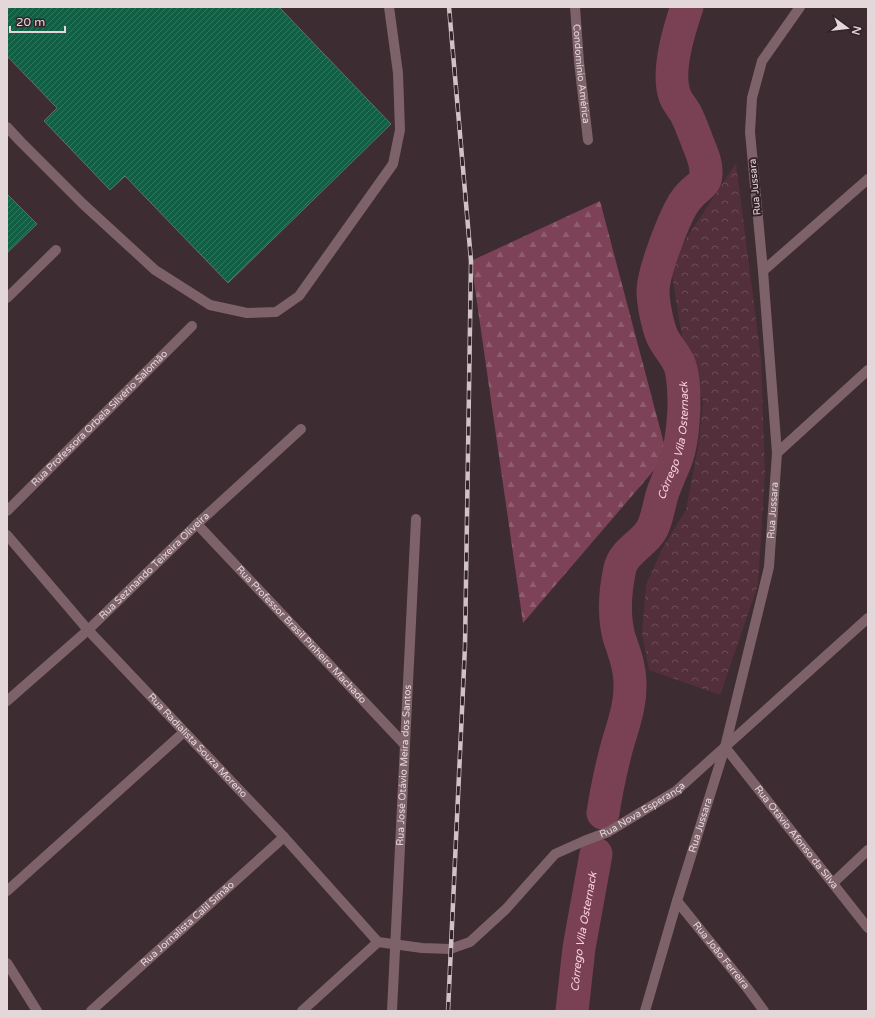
<svg xmlns="http://www.w3.org/2000/svg" width="875" height="1018" viewBox="0 0 875 1018" font-family="'Varela Round',sans-serif">
  <defs>
    <pattern id="forest-firs" width="22" height="20" patternUnits="userSpaceOnUse"><rect width="22" height="20" fill="#7d4257"/><path d="M5 1l3.5 6h-7zM16 11l3.5 6h-7z" fill="#8f5d6f"/></pattern>
    <pattern id="park-crowns" width="20" height="18" patternUnits="userSpaceOnUse"><rect width="20" height="18" fill="#532f3b"/><path d="M2 6a3 3 0 1 1 6 0M12 15a3 3 0 1 1 6 0" fill="none" stroke="#6c4c57"/></pattern>
    <pattern id="building-hatch" width="6" height="6" patternUnits="userSpaceOnUse"><rect width="6" height="6" fill="#116046"/><path d="M-1 1l2-2M0 6l6-6M5 7l2-2" fill="none" stroke="#347660"/></pattern>
  </defs>
  <rect width="100%" height="100%" fill="#3d2c31"/>
  <!-- forest -->
  <path fill="url(#forest-firs)" d="M600 201 667 455 523 623 471 261Z"/>
  <!-- park -->
  <path fill="url(#park-crowns)" d="M736 163 761 359 765 474 758 585 720 695 649 670 642 633 646 585 662 549 686 510 698 447 703 402 682 337 670 263Z"/>
  <g fill="none" stroke-linecap="round" stroke-linejoin="round">
    <!-- river -->
    <g stroke="#7a4054" stroke-width="33">
      <path id="s1" d="M603 813C606 793 610 774 615 754 621 730 631 708 630 683 630 666 624 652 619 637 613 614 615 591 620 568 624 551 644 544 652 529 658 517 659 504 663 492 667 481 672 470 676 460 682 444 683 425 684 408 684 394 684 379 680 366 676 355 667 347 662 336 657 324 653 302 653 290 654 270 673 221 683 204 685 201 688 197 691 194 696 188 706 184 706 175 707 161 700 150 696 138 693 130 690 122 686 114 683 108 677 102 675 96 666 72 679 30 687 7"/>
      <path id="s2" d="M572 1011 579 948 596 854"/>
    </g>
  </g>
  <!-- building -->
  <path fill="url(#building-hatch)" stroke="#5d7168" d="M7 7H279L391 124 228 283 125 176 110 190 44 121 57 108 7 56Z
    M7 194 37 224 7 253Z"/>
  <g fill="none" stroke-linecap="round" stroke-linejoin="round">
    <!-- minor -->
    <g stroke="#7d626a" stroke-width="10">
      <path id="s3" d="M575 7 579 62 588 140"/>
      <path d="M7 127 20 141 83 204 155 270 210 305 247 313 276 312 299 296 393 164 400 130 398 73 389 7"/>
      <path d="M763 271 868 179"/>
      <path d="M7 298 56 250"/>
      <path d="M777 453 868 370"/>
      <path id="s4" d="M7 511 192 326"/>
      <path id="s5" d="M197 524 405 745"/>
      <path id="s6" d="M7 535 88 630 284 837 378 942 422 948 450 949 470 942 506 909 555 854 584 841 608 832 676 791 868 618"/>
      <path id="s7" d="M7 701 88 630 197 524 301 429"/>
      <path id="s8" d="M725 747 868 928"/>
      <path d="M833 883 868 850"/>
      <path d="M7 891 184 732"/>
      <path id="s9" d="M677 901 748 989 764 1011"/>
      <path d="M7 963 37 1011"/>
      <path id="s10" d="M91 1011 284 837"/>
      <path d="M302 1011 378 942"/>
      <path id="s11" d="M392 1011 416 519"/>
      <path id="s12" d="M645 1011 677 901 725 747 769 567 777 453 763 271 750 132 752 98 762 61 800 7"/>
    </g>
    <!-- rail casing -->
    <g stroke="#d0c3c7" stroke-width="4.5">
      <path id="rail" d="M448 1011 465 646 471 261 449 7"/>
    </g>
    <!-- rail -->
    <use href="#rail" stroke="#332227" stroke-width="3" stroke-dasharray="9" stroke-linecap="butt"/>
  </g>
  <g text-anchor="middle" dominant-baseline="central" stroke-width="4" stroke-linejoin="round" paint-order="stroke">
    <!-- street labels -->
    <g font-size="10" fill="#e3d7da" stroke="#332227">
      <text stroke="none"><textPath href="#s3" startOffset="67">Condomínio América</textPath></text>
      <text transform="translate(755 187) rotate(-95)">Rua Jussara</text>
      <text stroke="none"><textPath href="#s4" startOffset="131">Rua Professora Orbela Silvério Salomão</textPath></text>
      <text stroke="none"><textPath href="#s12" startOffset="518">Rua Jussara</textPath></text>
      <text stroke="none"><textPath href="#s7" startOffset="200">Rua Sezinando Teixeira Oliveira</textPath></text>
      <text stroke="none"><textPath href="#s5" startOffset="152">Rua Professor Brasil Pinheiro Machado</textPath></text>
      <text stroke="none"><textPath href="#s6" startOffset="284">Rua Radialista Souza Moreno</textPath></text>
      <text stroke="none"><textPath href="#s11" startOffset="246">Rua José Otávio Meira dos Santos</textPath></text>
      <text stroke="none"><textPath href="#s6" startOffset="865">Rua Nova Esperança</textPath></text>
      <text stroke="none"><textPath href="#s12" startOffset="194">Rua Jussara</textPath></text>
      <text stroke="none"><textPath href="#s8" startOffset="115">Rua Otávio Afonso da Silva</textPath></text>
      <text stroke="none"><textPath href="#s10" startOffset="130">Rua Jornalista Calil Simão</textPath></text>
      <text stroke="none"><textPath href="#s9" startOffset="70">Rua João Ferreira</textPath></text>
    </g>
    <!-- water labels -->
    <g font-size="11" font-style="italic" fill="#f9d2dd" stroke="#332227">
      <text stroke="none"><textPath href="#s1" startOffset="393">Córrego Vila Osternack</textPath></text>
      <text stroke="none"><textPath href="#s2" startOffset="80">Córrego Vila Osternack</textPath></text>
    </g>
  </g>
  <!-- border -->
  <rect width="875" height="1018" fill="none" stroke="#e3d7da" stroke-width="16"/>
  <!-- north arrow -->
  <g transform="translate(847 28) rotate(105)" stroke="#332227" stroke-width="3" paint-order="stroke">
  <path d="M0-3L7 15L0 10L-7 15Z" fill="#e3d7da"/>
  <text y="-6" font-size="11" font-weight="bold" text-anchor="middle" fill="#e3d7da">N</text>
  </g>
  <!-- scale -->
  <path d="M10 26v6h55v-6" fill="none" stroke="#e3d7da" stroke-width="2"/>
  <text x="16" y="26" font-size="12" fill="#e3d7da" stroke="#332227" stroke-width="3" paint-order="stroke">20 m</text>
</svg>
